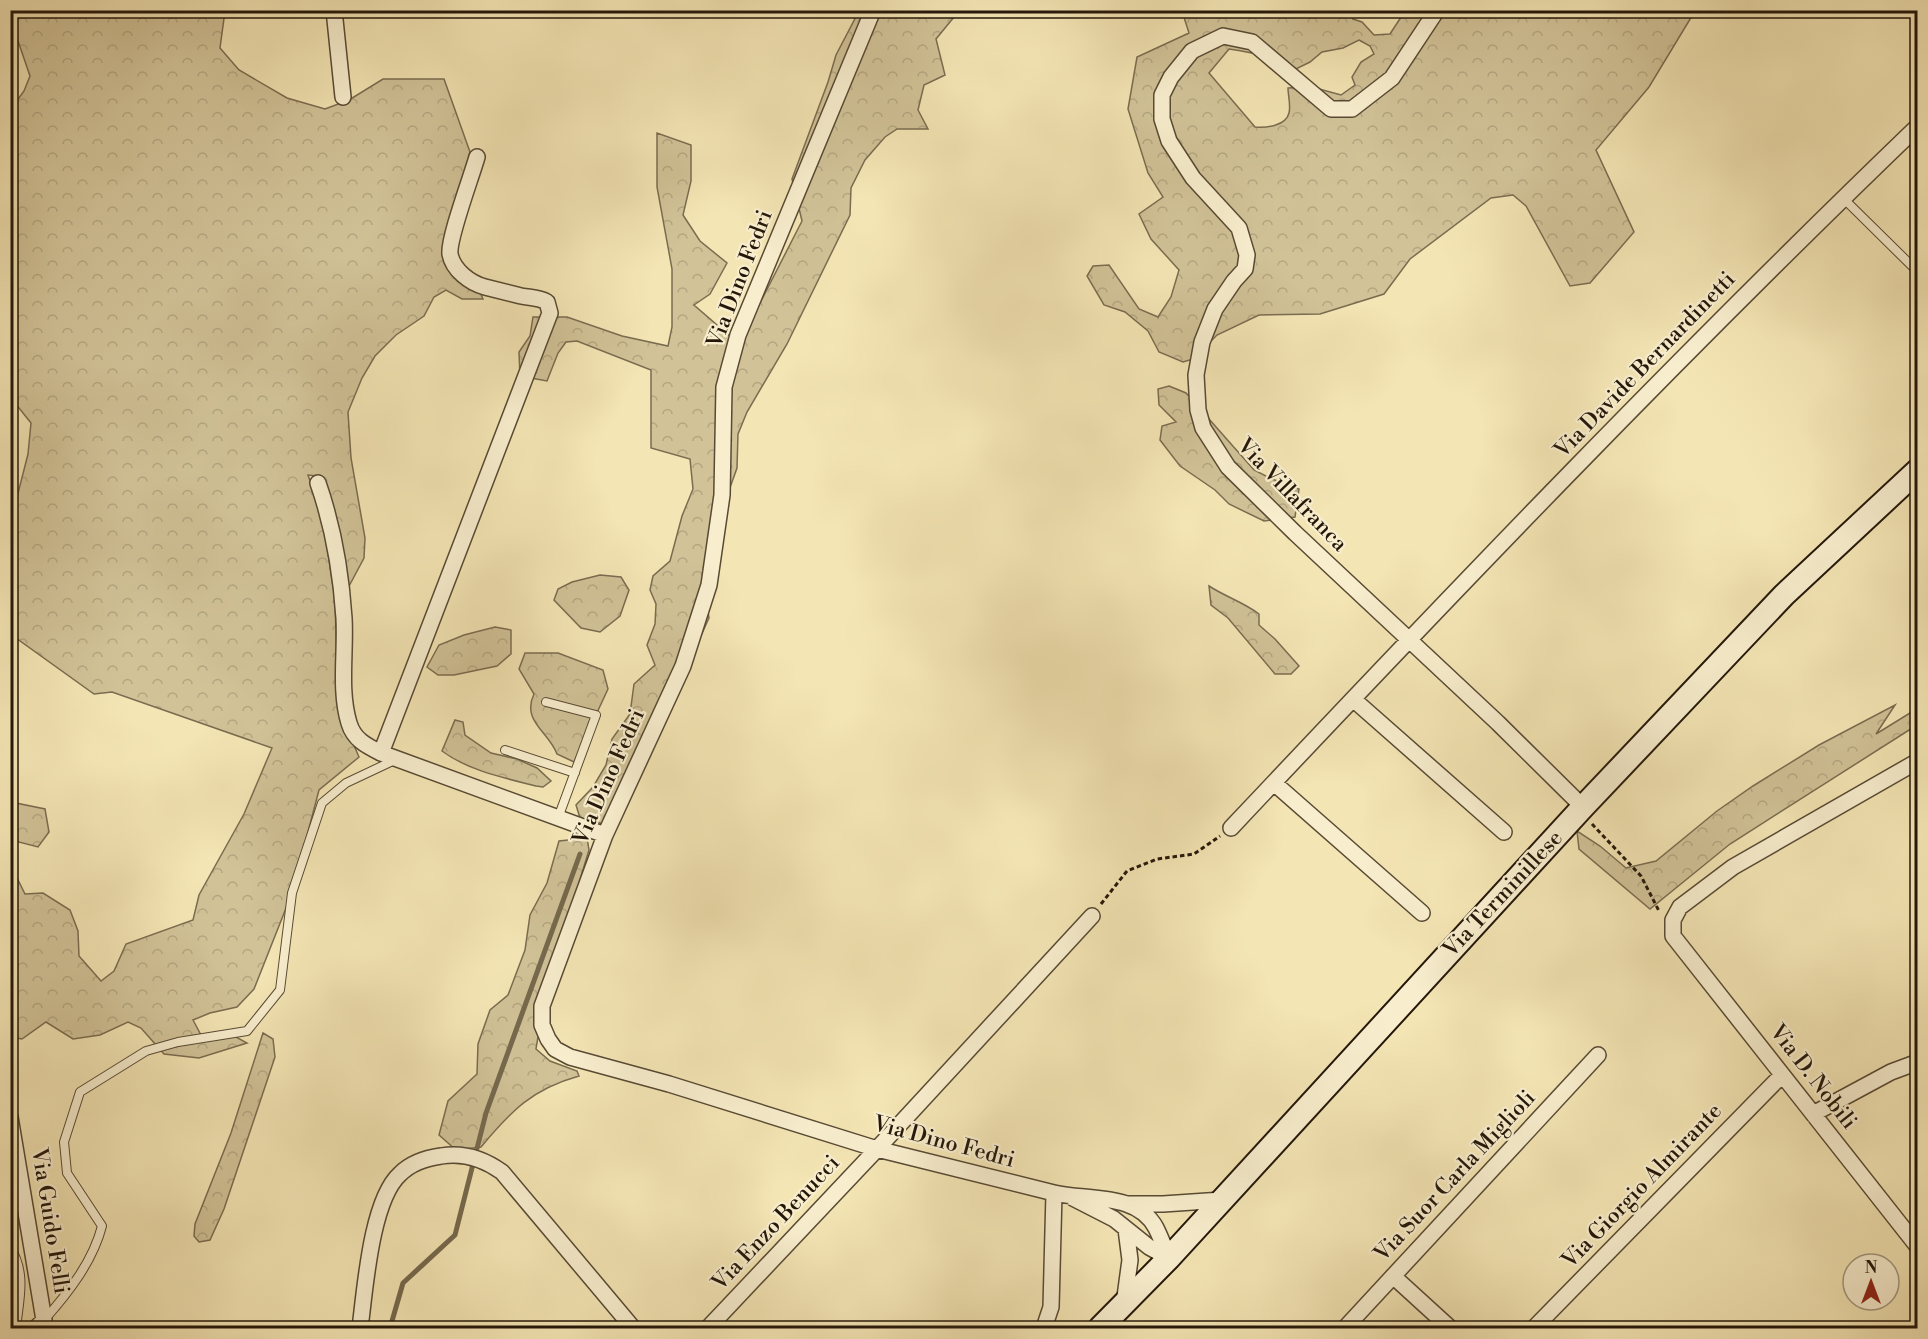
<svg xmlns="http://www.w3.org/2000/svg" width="1928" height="1339" viewBox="0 0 1928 1339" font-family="'Libre Bodoni',serif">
  <defs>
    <pattern id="forest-crowns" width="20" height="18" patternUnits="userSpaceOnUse" patternTransform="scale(1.5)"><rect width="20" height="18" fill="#d1c297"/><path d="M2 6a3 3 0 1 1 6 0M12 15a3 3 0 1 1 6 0" fill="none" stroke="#b3a681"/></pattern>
  </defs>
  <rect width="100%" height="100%" fill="#f4e5b4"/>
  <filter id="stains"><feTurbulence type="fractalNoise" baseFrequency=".00333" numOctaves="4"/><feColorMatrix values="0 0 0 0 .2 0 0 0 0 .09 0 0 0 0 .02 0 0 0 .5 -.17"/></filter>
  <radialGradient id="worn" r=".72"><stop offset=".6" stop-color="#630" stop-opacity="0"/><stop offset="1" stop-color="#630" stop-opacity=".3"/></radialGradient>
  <!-- forest -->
  <path fill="url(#forest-crowns)" stroke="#7a6c50" stroke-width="1.5" fill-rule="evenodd" d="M11 11H225L220 48 239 70 287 98 325 109 349 100 383 79H444L470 152 446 246 478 288 483 299H462L446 290 434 297 424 316 396 335 375 356 362 378 348 412 351 458 365 538 364 558 348 588 318 476 308 475 322 515 335 599 338 708 359 757 319 790 292 893 254 989 237 1007 210 1013 193 1020 201 1035 227 1032 247 1043 199 1058 164 1054 141 1028 128 1022 100 1035 73 1039 46 1022 22 1039 11 1037V870L17 878 25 894 43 893 70 910 78 931 79 956 101 981 114 971 126 944 193 920 199 895 244 814 272 748 112 692 94 694 16 638 11 626 10 560 13 554 14 509 28 454 31 423 11 398V109L24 91 30 76 18 41 11 36Z
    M859 11H959L936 39 945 75 924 85 918 110 928 129H897L885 137 865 160 851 188 850 215 787 344 747 412 738 434 737 468 718 521 703 579 709 618 700 638 679 669 648 731 629 802 608 825 580 818 576 805 593 787 606 765 612 739 630 714 634 684 655 665 647 645 655 624 656 604 650 590 653 576 670 561 682 516 693 489 690 459 651 448V370L577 341 566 342 558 353 547 381 520 376 519 352 530 336 533 317H567L622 336 668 346 672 327V269L657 187V133L691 145V181L683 215 700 241 727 263 710 294 694 305 739 344 802 221 792 179 828 82 836 55Z
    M1182 11H1359L1353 19 1362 22 1374 35 1390 34 1405 11H1695L1649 87 1596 150 1634 232 1590 283 1570 286 1526 206 1513 195 1491 198 1410 259 1384 294 1320 314 1259 315 1217 335 1193 359 1183 362 1159 352 1148 331 1125 312 1104 305 1087 276 1093 266 1109 265 1139 309 1158 317 1171 297 1179 270 1151 239 1139 214 1163 197 1148 173 1128 109 1137 57 1189 33ZM1359 40 1370 46 1374 54 1361 62 1352 77 1355 85 1341 95 1312 87 1288 88C1288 95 1291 106 1289 113 1286 126 1266 128 1255 127L1209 73 1229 49C1253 52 1274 58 1296 69L1310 62 1322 52 1343 48Z
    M1169 386 1186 393 1254 470 1272 479 1299 489 1295 517 1264 521 1229 504 1215 490 1180 466 1160 440 1162 426 1176 422 1159 405 1158 389Z
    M600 575 621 577 629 590 620 616 600 632 581 628 554 600 558 589 572 582Z
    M1209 586C1226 597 1243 602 1259 614V625L1275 639 1299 666 1291 674H1275L1228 618 1211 605Z
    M495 627 511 630V654L497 666 454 675H438L427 667 439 645 464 635Z
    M525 653H558L603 670 608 689 574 762 557 754C549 732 521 721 534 694L519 669Z
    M1895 705 1876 734 1910 713 1917 711V725L1730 844 1650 909 1579 849 1577 831 1600 846 1626 868 1656 861 1717 811 1753 786 1819 745Z
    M455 720 463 722 465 735 491 753 517 759 537 768 551 781 543 787 536 786C505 778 469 771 442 751Z
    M11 802 45 809 49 832 38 847 11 840Z
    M587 838 589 850 579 883 569 931 539 1031 536 1049 550 1061 577 1071 579 1076C532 1089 511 1111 481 1147L456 1150 439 1135 448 1101 477 1074 478 1044 490 1010 508 995 525 950 530 915 547 883 559 841Z
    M263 1033 273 1039 275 1057 224 1209 210 1240 199 1242 194 1236 195 1224 231 1133Z"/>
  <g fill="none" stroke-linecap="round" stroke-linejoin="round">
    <!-- stream -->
    <path stroke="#76694d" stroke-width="5" d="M390 1328 403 1283 455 1235 486 1113 580 854"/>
    <!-- service casing -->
    <g stroke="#584a34" stroke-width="10">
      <path id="service" d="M1843 198 1918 272
        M546 702 596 715 558 818
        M505 750 575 773
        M10 1210 23 1200
        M10 1247C27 1273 19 1300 16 1328
        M45 1319C69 1292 93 1261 102 1226L67 1173 64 1142 80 1092 146 1051 178 1042 247 1031 280 990 292 893 322 803 346 783 397 759"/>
    </g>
    <!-- minor casing -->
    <g stroke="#584a34" stroke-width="18">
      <path id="minor" d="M334 10 343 97
        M873 10 738 335 724 387 722 495 709 585 683 666 605 835 542 1006V1025L548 1039 555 1049 570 1057 669 1084 877 1149 1054 1193C1087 1201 1137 1192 1156 1228 1161 1238 1165 1249 1169 1258
        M1437 10 1392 78 1352 109H1331L1252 42 1223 36 1192 51 1171 77 1162 95V119L1169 141 1193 178 1239 228 1247 255 1245 269 1234 281 1215 309 1202 342 1196 375 1198 410 1203 428 1228 467 1295 533 1498 723 1583 807
        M318 483C333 526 341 572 344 618 346 652 339 690 349 723 354 740 367 746 381 753L605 835
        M1353 699 1504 832
        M381 753 550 313 547 302C538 297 531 298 521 296 509 293 497 290 485 287 470 283 453 270 450 254 448 239 472 175 477 157
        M1918 761 1733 867 1680 907 1673 920V936L1918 1247
        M1274 783 1422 913
        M1231 828C1455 590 1682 353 1918 126
        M1813 1114 1891 1072 1918 1062
        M10 1117 44 1320 36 1328
        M1073 1198 1114 1219 1149 1247 1169 1258
        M1129 1204H1163L1222 1200
        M1393 1276 1450 1328
        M1124 1304 1130 1260 1126 1229
        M360 1328C365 1290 371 1200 400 1174 411 1163 426 1158 441 1156 464 1152 484 1159 502 1172L633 1328
        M708 1328 877 1149 1092 916
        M1044 1328 1051 1307 1054 1193
        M1345 1328 1598 1055
        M1534 1328 1782 1075"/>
    </g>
    <!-- secondary casing -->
    <g stroke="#24170a" stroke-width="26">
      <path id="secondary" d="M1100 1328 1169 1258 1583 807 1784 595 1918 470"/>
    </g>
    <!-- path -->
    <path stroke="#24170a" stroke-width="3" stroke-dasharray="4.5 3" stroke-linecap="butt" d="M1592 824 1641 876 1659 911
      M1101 904 1127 871 1157 859 1194 854 1220 836"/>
    <!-- service -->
    <use href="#service" stroke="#f8eece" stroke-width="8"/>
    <!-- minor -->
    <use href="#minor" stroke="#f8eece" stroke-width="15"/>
    <!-- secondary -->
    <use href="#secondary" stroke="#f8eece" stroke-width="22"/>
  </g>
  <g text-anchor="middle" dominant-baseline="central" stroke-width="4.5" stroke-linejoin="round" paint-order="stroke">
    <!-- street labels -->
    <g font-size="22" fill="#24170a" stroke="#f8eece">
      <text transform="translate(740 279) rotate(-69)">Via Dino Fedri</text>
      <text transform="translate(1645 365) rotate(-46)">Via Davide Bernardinetti</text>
      <text transform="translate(1292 495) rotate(46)">Via Villafranca</text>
      <text transform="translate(609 777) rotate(-66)">Via Dino Fedri</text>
      <text transform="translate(1503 894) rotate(-47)">Via Terminillese</text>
      <text transform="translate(1813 1077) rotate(52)">Via D. Nobili</text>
      <text transform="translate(944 1142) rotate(15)">Via Dino Fedri</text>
      <text transform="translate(1455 1176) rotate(-47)">Via Suor Carla Miglioli</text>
      <text transform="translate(1642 1186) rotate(-46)">Via Giorgio Almirante</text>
      <text transform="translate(50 1221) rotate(81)">Via Guido Felli</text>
      <text transform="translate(776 1223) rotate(-47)">Via Enzo Benucci</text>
    </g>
  </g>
  <!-- margin -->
  <rect width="1928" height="1339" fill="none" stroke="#f4e5b4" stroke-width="36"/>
  <rect x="12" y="12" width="1904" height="1315" fill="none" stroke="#24170a" stroke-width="3"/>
  <rect x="18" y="18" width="1892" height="1303" fill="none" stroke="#24170a" stroke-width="1.5"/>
  <!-- north arrow -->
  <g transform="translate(1871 1282)"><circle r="28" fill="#f8eece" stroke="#a39880" stroke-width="1.5"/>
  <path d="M0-4.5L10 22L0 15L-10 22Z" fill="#8f2418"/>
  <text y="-9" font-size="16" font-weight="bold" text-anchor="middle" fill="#24170a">N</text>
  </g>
  <rect width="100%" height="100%" filter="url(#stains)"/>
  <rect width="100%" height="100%" fill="url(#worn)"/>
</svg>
